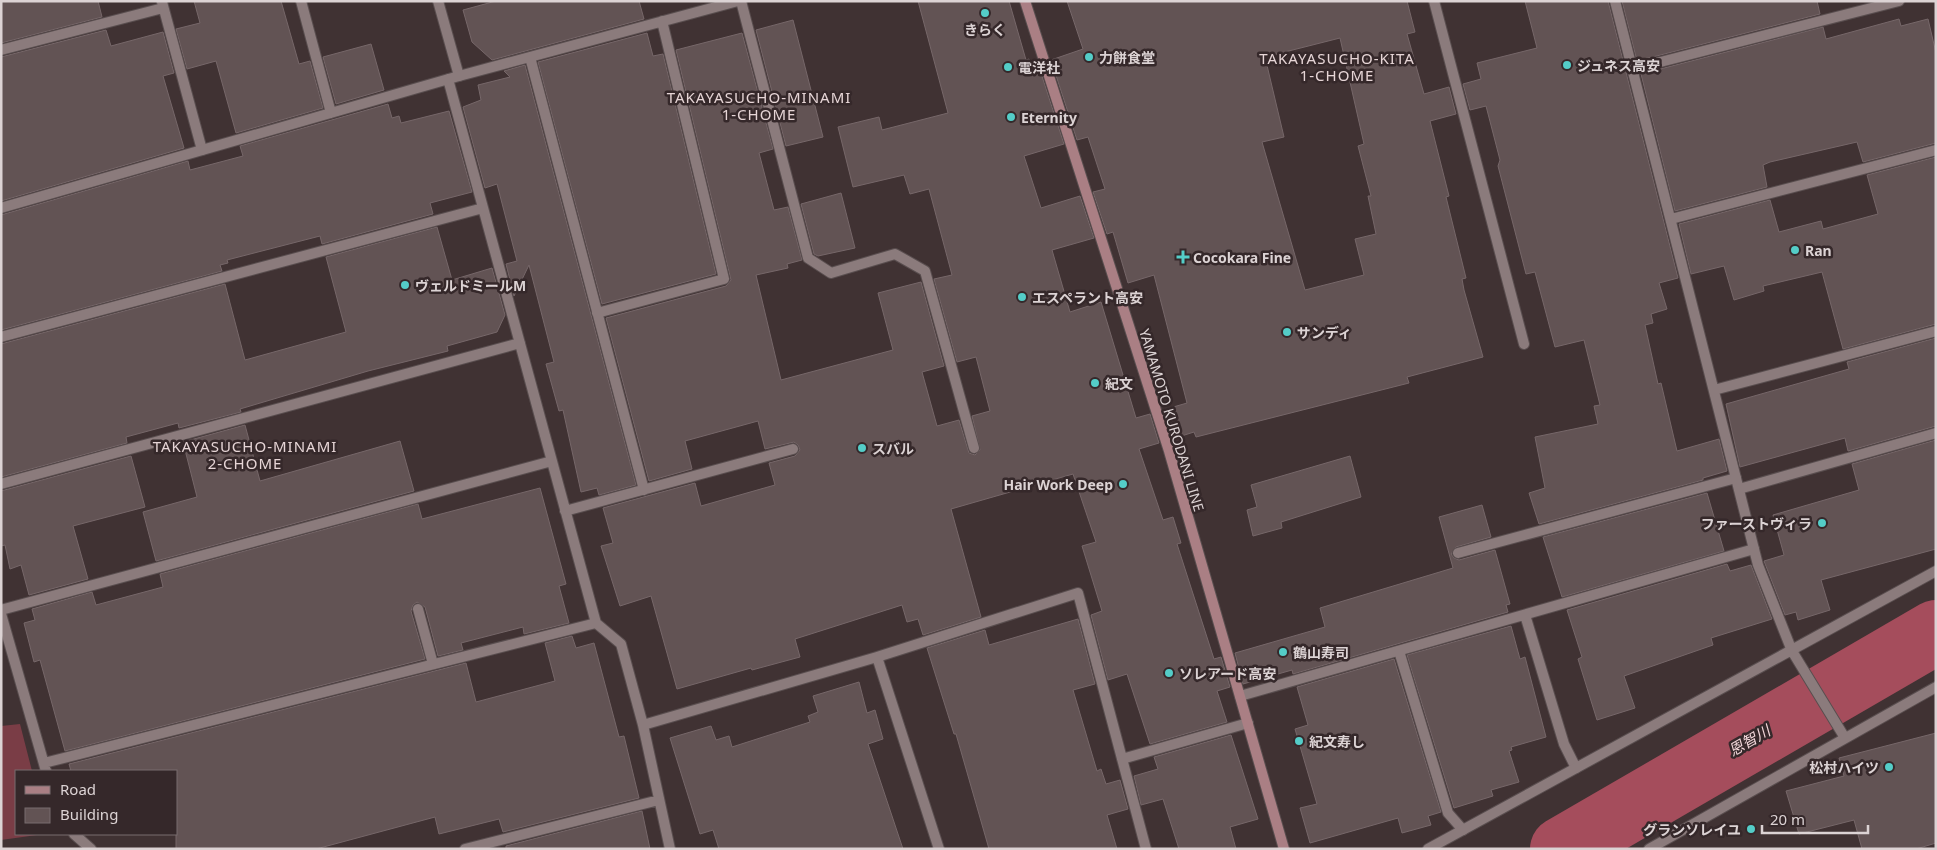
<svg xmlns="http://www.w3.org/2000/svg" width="1937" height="850" viewBox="0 0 1937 850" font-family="'Noto Sans','Noto Sans JP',sans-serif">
  <rect width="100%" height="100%" fill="#403233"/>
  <!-- green -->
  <path fill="#7a3d46" d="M20 724 32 771H16V834H44L1 840V726Z"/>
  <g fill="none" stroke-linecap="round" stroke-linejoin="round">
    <!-- river -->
    <path stroke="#a54d5c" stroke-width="64" d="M1562 849 1936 632"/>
  </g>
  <!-- building -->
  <path fill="#625354" stroke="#766769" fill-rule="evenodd" d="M1 1H98L102 17 1 43Z
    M194 1H281L299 64 310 61 323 108 236 133 216 61 187 69 176 29 200 23Z
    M496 1H639L644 19 492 60 472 42 463 10Z
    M918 1H1009L1026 60 1029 59 1031 66 1038 64 1064 144 1024 156 1041 208 1080 196 1094 238 1052 250 1070 312 1101 302 1136 418 1150 414 1159 443 1139 449 1163 520 1173 517 1181 543 1177 544 1214 659 1221 657 1230 687 1217 691 1227 722 1150 744 1127 674 1108 680 1091 615 1102 611 1082 546 1096 542 1073 474 951 509 981 617 923 635 918 619 907 622 902 605 795 639 800 657 752 670 751 668 677 689 651 596 620 606 601 546 613 543 603 508 695 483 701 506 775 485 769 463 795 456 800 450 798 445 794 442 765 449 758 421 685 441 692 469 649 481 606 318 726 286 731 280 676 50 742 33 773 149 759 153 774 210 788 207 802 260 787 264 788 268 756 275 781 380 893 350 878 293 921 282 944 366 922 372 937 426 959 420 969 453 975 455 980 450 972 416 990 411 976 357 957 362 934 279 952 275 929 189 910 194 904 175 853 187 838 127 879 117 882 130 948 113Z
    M1067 1H1407L1415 32 1407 34 1424 94 1449 87 1456 114 1430 121 1449 196 1446 197 1466 278 1462 279 1464 290 1483 357 1407 377 1409 383 1196 437 1194 432 1172 439 1163 410 1187 403 1154 275 1128 283 1113 232 1107 234 1093 192 1105 189 1088 137 1077 140 1051 60 1083 49ZM1340 38 1364 144 1358 146 1371 196H1368L1376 234 1355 239 1364 275 1305 290 1262 142 1284 137 1265 57Z
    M1525 1H1608L1678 278 1659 283 1667 309 1651 314 1653 323 1645 325 1658 384 1661 383 1677 451 1719 439 1727 471 1703 478V480L1539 524 1529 493 1545 488 1535 437 1598 424 1594 406 1600 405 1584 340 1555 347 1535 272 1526 274 1498 166 1500 160 1486 106 1470 110 1463 84 1481 79 1477 63 1537 48Z
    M1622 1H1817L1820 14 1637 61Z
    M1899 19 1901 26 1928 19 1936 53V143L1863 162 1857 142 1770 162 1763 165 1767 187 1675 211 1641 74 1823 27 1826 39Z
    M793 20 823 137 786 146 756 30Z
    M106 30 111 46 163 32 174 73 163 76 184 148 1 201V57Z
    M647 33 653 56 663 54 716 274 602 304 538 62Z
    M371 44 384 90 336 104 323 57Z
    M525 65 636 485 599 495 597 488 581 492 563 410 559 411 546 364 554 362 529 265 514 296 506 264 517 261 497 184 485 188 463 107 481 100 478 85 510 77 504 71Z
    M388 104 392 118 399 116 401 123 449 111 472 192 430 203 433 214 322 244 320 236 227 260 228 263 220 265 222 271 1 330V215L188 161 190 170 243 156 240 146Z
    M1936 157V324L1843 349 1822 272 1763 286 1764 291 1734 300 1724 266 1691 274 1679 224 1770 200 1779 232 1821 221 1823 229 1878 214 1867 175Z
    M841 193 855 248 818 256 814 254 801 204Z
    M437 227 452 280 492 268 505 315 497 332 447 346 448 351 368 371 240 409 241 412 179 428 178 423 126 437 127 443 1 477V344L225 284 245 360 346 332 326 257Z
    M1936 338V426L1848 451 1845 438 1740 467 1726 404 1849 369 1847 362Z
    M245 425 260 481 400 441 414 491 156 561 143 512 197 497 183 442Z
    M1936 440V549L1821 580 1830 610 1798 620 1796 612 1785 615 1764 561 1784 555 1773 515 1859 490 1852 464Z
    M131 456 145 507 73 526 88 579 29 595 21 565 10 569 5 545 1 546V491Z
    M1350 456 1361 497 1281 522 1282 528 1253 536 1247 510 1257 507 1251 485Z
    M540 488 566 584 559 586 569 623 524 634 523 627 461 643 463 650 438 656 425 607 417 602 413 605 411 611 425 659 65 751 40 660 34 662 24 623 35 620 32 609 92 592 96 605 163 587 160 574 418 504 422 519Z
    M1707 493 1724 551 1562 597 1543 537Z
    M1482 505 1491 537 1456 547 1451 554 1454 558 1459 560 1495 550 1510 604 1506 605 1508 612 1293 674 1292 670 1243 684 1235 653 1325 627 1320 608 1453 568 1439 517Z
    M1727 564 1730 571 1751 565 1772 619 1711 638 1713 645 1624 676 1635 708 1597 720 1578 659 1582 657 1567 610Z
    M1078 619 1095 684 1073 690 1097 771 1101 769 1106 784 1120 780 1128 809 1107 815 1117 849H989L956 734H954L927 648 985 630 989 645Z
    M1511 626 1520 659 1525 657 1546 737 1511 747 1512 750 1509 751 1519 782 1491 790 1493 796 1454 808 1407 655Z
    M572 636 576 648 594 643 619 737 624 736 639 798 503 832 499 819 439 834 435 817 316 849H176V771H71L69 764 466 663 476 702 555 681 545 643Z
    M1394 659 1441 812 1428 816 1431 825 1402 833 1398 818 1310 843 1300 808 1317 804 1295 729 1308 725 1297 687Z
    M859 682 867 713 875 710 883 739 868 744 903 849H719L713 830 700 834 670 738 711 726 716 740 729 736 732 747 810 722 808 716 818 712 813 696Z
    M1936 733V843L1916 849H1862L1854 820 1799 834 1786 791 1844 776 1839 758Z
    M1231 735 1258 819 1230 827 1236 849H1179L1163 799 1141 805 1134 776 1158 769 1154 757Z
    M642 811 650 849H506V846Z"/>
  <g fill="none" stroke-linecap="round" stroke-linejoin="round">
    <!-- lane casing -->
    <g stroke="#594e4f" stroke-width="12">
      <path id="lane" d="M438 1 459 76
        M741 1 808 258 831 273 895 254 925 271 974 448
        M162 2 202 150
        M1 50 163 8
        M1458 553 1736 478
        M418 609 433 664
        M1525 615 1564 744 1576 768
        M1399 651 1448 813 1463 830
        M1240 696 1754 549"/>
    </g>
    <!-- street casing -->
    <g stroke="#594e4f" stroke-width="12">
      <path id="street" d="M301 1 331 113
        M1434 1 1524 344
        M1615 1 1758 565 1792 651 1845 738
        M530 57 644 490
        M1633 69 1899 1
        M448 79 596 623 621 644 643 725 670 849
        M1 208 459 76 738 1
        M1671 219 1936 150
        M597 313 724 279 662 21
        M1 337 483 208
        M1714 390 1936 331
        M1 484 520 343
        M1739 489 1936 433
        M565 511 793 449
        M1 610 552 461
        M1 614 46 771
        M877 657 939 849
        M643 725 877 657 1078 593 1146 849
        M1122 759 1248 723
        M44 763 596 623
        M74 834 91 849
        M465 849 659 800
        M1428 849 1936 571
        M1649 849 1936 687"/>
    </g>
    <!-- secondary casing -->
    <g stroke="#594e4f" stroke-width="12">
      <path id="secondary" d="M1025 1 1169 451 1284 849"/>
    </g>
    <!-- lane -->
    <use href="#lane" stroke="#8b7b7c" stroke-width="10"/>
    <!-- street -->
    <use href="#street" stroke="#8b7b7c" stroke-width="10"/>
    <!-- secondary -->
    <use href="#secondary" stroke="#aa7f84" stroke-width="10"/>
  </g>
  <!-- markers -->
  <g fill="#54cdc8" stroke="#35282a" stroke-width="2">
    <circle cx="985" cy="13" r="5"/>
    <circle cx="1089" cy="57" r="5"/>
    <circle cx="1567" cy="65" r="5"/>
    <circle cx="1008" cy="67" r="5"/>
    <circle cx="1011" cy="117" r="5"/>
    <circle cx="1795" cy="250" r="5"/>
    <path d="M1180.5 249.5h5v5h5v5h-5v5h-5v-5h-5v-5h5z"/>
    <circle cx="405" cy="285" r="5"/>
    <circle cx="1022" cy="297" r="5"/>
    <circle cx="1287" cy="332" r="5"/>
    <circle cx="1095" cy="383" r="5"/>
    <circle cx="862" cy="448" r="5"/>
    <circle cx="1123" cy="484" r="5"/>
    <circle cx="1822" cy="523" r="5"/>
    <circle cx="1283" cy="652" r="5"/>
    <circle cx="1169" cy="673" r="5"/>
    <circle cx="1299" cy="741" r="5"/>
    <circle cx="1889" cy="767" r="5"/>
    <circle cx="1751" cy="829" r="5"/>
  </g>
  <g text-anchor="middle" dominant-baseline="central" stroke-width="5" stroke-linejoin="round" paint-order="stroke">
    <!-- poi labels -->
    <g font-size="14" font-weight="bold" fill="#dcd3d4" stroke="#35282a" text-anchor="start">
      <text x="985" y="29" text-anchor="middle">きらく</text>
      <text x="1099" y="57">力餅食堂</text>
      <text x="1577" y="65">ジュネス高安</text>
      <text x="1018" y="67">電洋社</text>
      <text x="1021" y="117">Eternity</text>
      <text x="1805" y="250">Ran</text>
      <text x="1193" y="257">Cocokara Fine</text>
      <text x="415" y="285">ヴェルドミールM</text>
      <text x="1032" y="297">エスペラント高安</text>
      <text x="1297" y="332">サンディ</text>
      <text x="1105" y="383">紀文</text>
      <text x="872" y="448">スバル</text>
      <text x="1113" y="484" text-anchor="end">Hair Work Deep</text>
      <text x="1812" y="523" text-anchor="end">ファーストヴィラ</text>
      <text x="1293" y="652">鶴山寿司</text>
      <text x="1179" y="673">ソレアード高安</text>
      <text x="1309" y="741">紀文寿し</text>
      <text x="1879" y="767" text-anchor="end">松村ハイツ</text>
      <text x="1741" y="829" text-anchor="end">グランソレイユ</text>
    </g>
    <!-- street labels -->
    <g font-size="14" fill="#dcd3d4" stroke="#35282a">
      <text transform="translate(1172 420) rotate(73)">YAMAMOTO KURODANI LINE</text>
    </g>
    <!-- neighbourhood labels -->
    <g font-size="15" letter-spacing="1" fill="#e6d5d6" stroke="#35282a">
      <text x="1337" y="58">TAKAYASUCHO-KITA<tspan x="1337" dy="17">1-CHOME</tspan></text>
      <text x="759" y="97">TAKAYASUCHO-MINAMI<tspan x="759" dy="17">1-CHOME</tspan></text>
      <text x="245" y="446">TAKAYASUCHO-MINAMI<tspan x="245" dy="17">2-CHOME</tspan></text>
    </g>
    <!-- water labels -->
    <g font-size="15" font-style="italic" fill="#f3d8db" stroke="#35282a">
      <text transform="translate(1749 740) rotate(-30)">恩智川</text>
    </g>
  </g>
  <!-- border -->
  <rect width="1937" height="850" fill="none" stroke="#dcd3d4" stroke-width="5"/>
  <!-- legend -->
  <rect x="15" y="770" width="162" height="65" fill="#35282a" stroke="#786c6e"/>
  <rect x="25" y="786" width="25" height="8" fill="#aa7f84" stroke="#786c6e"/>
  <text x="60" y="795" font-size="15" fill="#dcd3d4">Road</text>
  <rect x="25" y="808" width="25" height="15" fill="#625354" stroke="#786c6e"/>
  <text x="60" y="820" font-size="15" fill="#dcd3d4">Building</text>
  <!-- scale -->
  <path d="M1762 825v8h106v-8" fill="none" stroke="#dcd3d4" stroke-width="2.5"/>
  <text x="1770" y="825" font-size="15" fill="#dcd3d4" stroke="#35282a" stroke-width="4" paint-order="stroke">20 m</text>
</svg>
